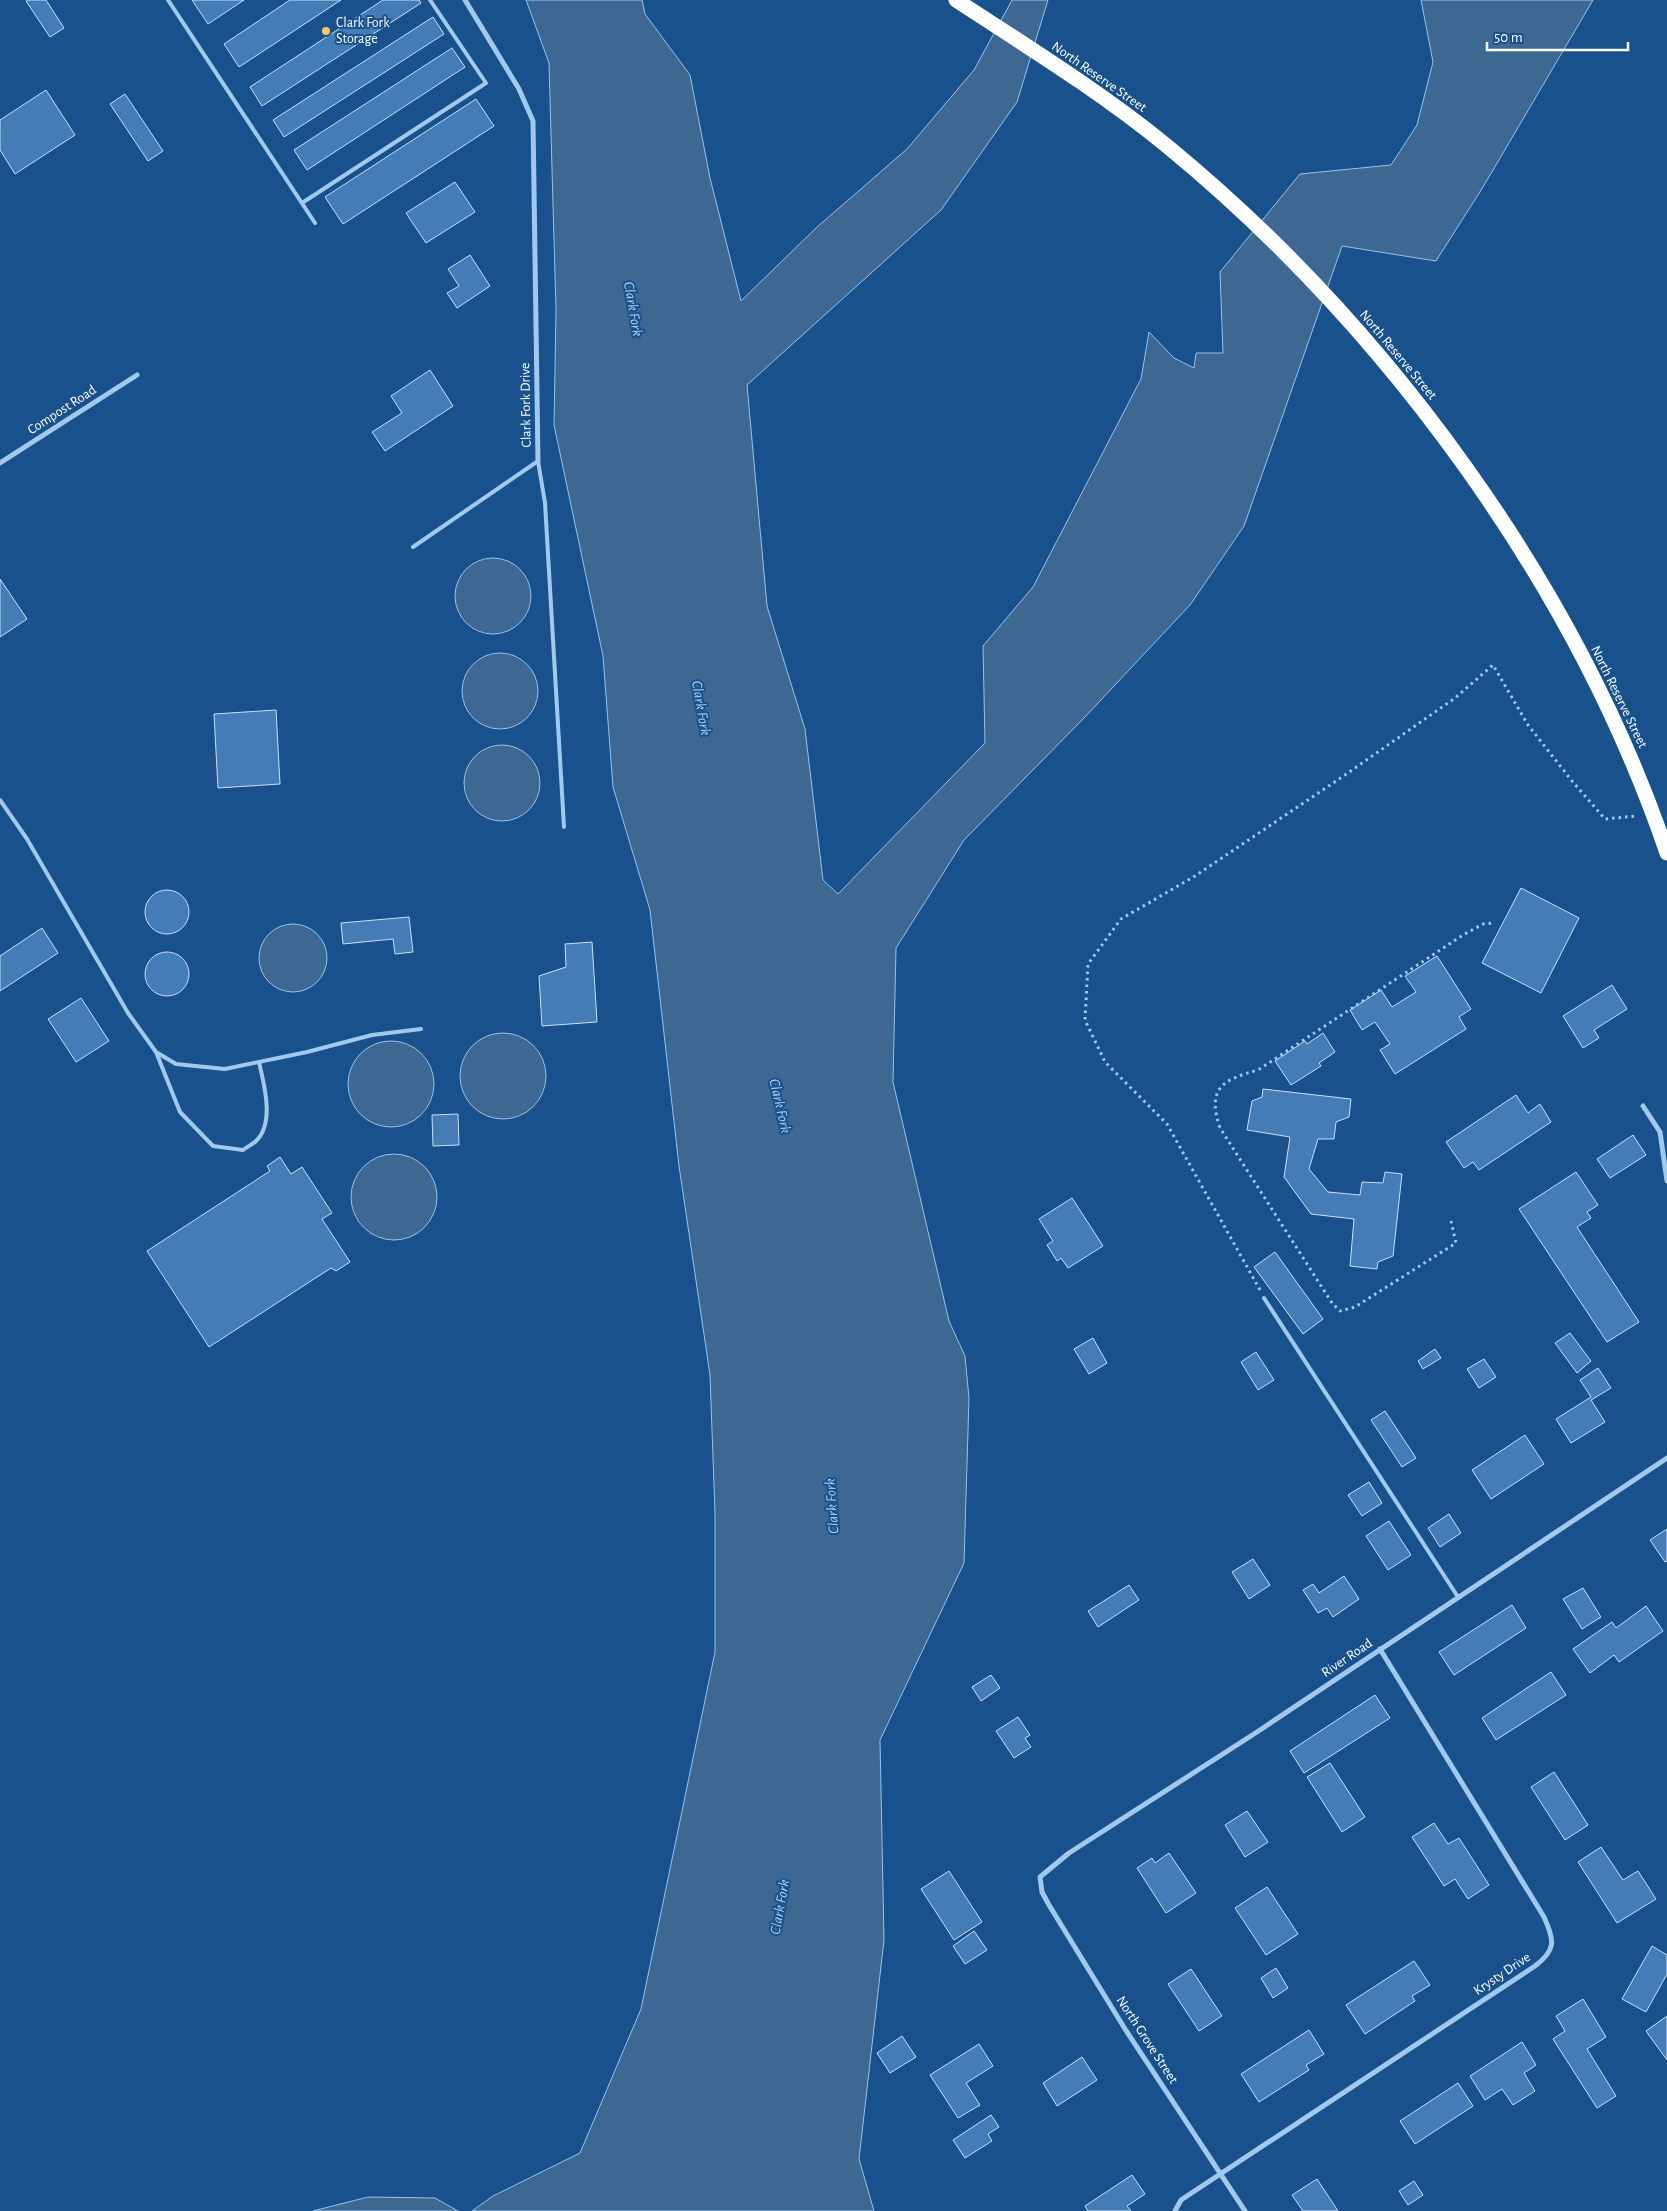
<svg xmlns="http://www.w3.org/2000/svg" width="1667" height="2211" viewBox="0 0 1667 2211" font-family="'Alegreya Sans',sans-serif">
  <rect width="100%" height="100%" fill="#18518b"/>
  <!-- water -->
  <path fill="#3e6892" stroke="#94c4f1" d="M526 0H642L645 14 690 75 710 178 741 301 816 228 907 149 974 70 1012 0H1048L1017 102 941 210 747 385 767 606 805 729 823 880 838 894 985 743 983 646 1033 587 1141 379 1149 332 1174 358 1194 368 1196 353H1223L1220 272 1300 174 1391 165 1417 125 1433 62 1421 0H1593L1483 187 1436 261 1342 246 1244 526 1190 605 1084 718 964 840 896 948 893 1082 949 1321 965 1356 969 1398 964 1563 880 1740 884 1940 859 2159 874 2211H472L493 2196 580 2153 641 2009 715 1652V1513L710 1375 679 1166 650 910 613 787 603 656 554 425 556 310 549 63Z
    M455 596a38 38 0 1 1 76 0a38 38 0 1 1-76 0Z
    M462 691a38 38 0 1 1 76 0a38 38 0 1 1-76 0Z
    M464 783a38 38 0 1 1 76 0a38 38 0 1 1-76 0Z
    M259 958a34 34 0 1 1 68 0a34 34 0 1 1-68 0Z
    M460 1076a43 43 0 1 1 86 0a43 43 0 1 1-86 0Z
    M348 1084a43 43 0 1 1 86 0a43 43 0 1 1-86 0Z
    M351 1197a43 43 0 1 1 86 0a43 43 0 1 1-86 0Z
    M368 2197 435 2198 458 2211H313Z"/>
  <!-- building -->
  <path fill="#447db5" stroke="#c7e1fa" d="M28 0H46L64 28 50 37 26 1Z
    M192 0H244L208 24Z
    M290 0H341L239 67 224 44Z
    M383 0H419L421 3 262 106 250 87Z
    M433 17 444 34 284 137 273 120Z
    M452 48 465 67 307 170 294 150Z
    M46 90 75 135 15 174 0 150V120Z
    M125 94 163 151 148 161 110 104Z
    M476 99 494 126 343 224 325 197Z
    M455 182 475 212 426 243 406 213Z
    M470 255 490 286 457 308 447 293 459 286 448 269Z
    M430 370 453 406 385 451 372 432 402 413 391 396Z
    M0 579 27 619 0 637Z
    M276 710 280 784 218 788 214 714Z
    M1521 888 1579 918 1541 993 1482 963Z
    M145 912a22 22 0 1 1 44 0a22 22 0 1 1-44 0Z
    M409 917 413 952 395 954 393 939 343 944 341 923Z
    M42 928 58 953 0 991V956Z
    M592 942 597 1022 542 1026 539 976 566 967 565 944Z
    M145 974a22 22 0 1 1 44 0a22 22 0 1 1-44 0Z
    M1437 956 1471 1009 1459 1017 1466 1029 1395 1074 1380 1050 1390 1044 1375 1022 1362 1030 1350 1010 1381 990 1392 1007 1416 992 1405 976Z
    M1612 985 1627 1009 1594 1030 1599 1038 1583 1048 1563 1016Z
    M81 998 109 1041 76 1062 48 1019Z
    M1323 1033 1335 1052 1319 1063 1321 1066 1291 1085 1275 1061 1305 1041 1307 1044Z
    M1263 1089 1351 1099 1349 1117 1336 1122 1334 1139H1318L1309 1169 1328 1192 1360 1195 1362 1182 1383 1183 1385 1172 1402 1174 1393 1256 1378 1262 1377 1269 1350 1266 1354 1219 1311 1214 1284 1177 1290 1137 1247 1130 1252 1101 1262 1097Z
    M1516 1095 1528 1113 1540 1104 1551 1122 1479 1170 1473 1162 1464 1168 1446 1142Z
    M458 1114 459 1145 433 1146 432 1115Z
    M1633 1135 1646 1155 1610 1178 1597 1159Z
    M280 1157 291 1174 302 1167 332 1213 322 1219 350 1262 336 1271 331 1268 209 1347 147 1251 270 1171 267 1166Z
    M1576 1172 1598 1205 1587 1212 1591 1218 1577 1227 1639 1322 1607 1342 1519 1209Z
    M1072 1198 1103 1246 1068 1268 1061 1258 1057 1261 1047 1245 1053 1241 1039 1219Z
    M1275 1252 1323 1319 1303 1334 1254 1267Z
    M1570 1333 1591 1361 1577 1373 1555 1343Z
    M1093 1338 1107 1363 1089 1374 1074 1349Z
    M1435 1349 1441 1358 1423 1369 1418 1361Z
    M1256 1352 1274 1380 1258 1390 1241 1362Z
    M1484 1359 1496 1377 1479 1388 1467 1369Z
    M1598 1368 1611 1388 1591 1400 1605 1422 1571 1443 1556 1419 1591 1397 1580 1380Z
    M1385 1411 1416 1458 1402 1467 1371 1420Z
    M1525 1435 1544 1464 1491 1499 1472 1470Z
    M1369 1482 1382 1503 1362 1516 1348 1495Z
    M1449 1514 1461 1533 1440 1547 1428 1528Z
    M1389 1521 1411 1555 1388 1570 1366 1536Z
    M1667 1529V1561L1665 1562 1650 1540Z
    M1253 1559 1270 1585 1249 1599 1232 1572Z
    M1344 1576 1359 1599 1333 1617 1327 1608 1318 1613 1303 1590 1313 1584 1319 1593Z
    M1129 1585 1139 1600 1098 1627 1088 1611Z
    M1583 1588 1601 1617 1582 1629 1563 1599Z
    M1512 1605 1526 1628 1454 1675 1439 1652Z
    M1646 1606 1663 1631 1619 1662 1614 1655 1590 1673 1573 1649 1612 1622 1616 1628Z
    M1551 1672 1566 1695 1496 1740 1482 1718Z
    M991 1675 1000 1688 981 1701 972 1687Z
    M1375 1695 1390 1718 1304 1773 1290 1751Z
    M1018 1717 1030 1735 1025 1738 1031 1747 1014 1758 996 1731Z
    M1330 1763 1365 1817 1342 1832 1307 1777Z
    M1554 1772 1588 1825 1565 1840 1531 1787Z
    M1247 1811 1268 1842 1245 1857 1225 1825Z
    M1434 1823 1448 1844 1459 1838 1489 1885 1468 1899 1455 1879 1444 1886 1412 1837Z
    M1601 1847 1623 1880 1638 1871 1656 1899 1617 1923 1578 1862Z
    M1169 1853 1196 1893 1166 1913 1137 1868 1152 1858 1155 1863Z
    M949 1871 982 1922 954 1940 921 1889Z
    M1267 1887 1298 1934 1266 1955 1235 1908Z
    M974 1931 987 1950 965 1964 953 1946Z
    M1652 1946 1667 1955V1974L1646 2012 1622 1999Z
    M1414 1961 1430 1985 1412 1996 1415 2001 1365 2034 1346 2005Z
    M1276 1968 1288 1988 1273 1998 1261 1978Z
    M1191 1969 1222 2016 1199 2031 1168 1984Z
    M1583 1999 1606 2037 1587 2049 1616 2096 1597 2108 1553 2039 1565 2031 1556 2016Z
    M1667 2016V2060L1646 2031Z
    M1309 2030 1324 2054 1306 2065 1309 2070 1259 2102 1241 2074Z
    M902 2036 916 2057 890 2073 877 2053Z
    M1522 2042 1536 2065 1524 2073 1535 2091 1513 2105 1502 2089 1485 2100 1470 2076Z
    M979 2044 993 2066 966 2083 980 2105 958 2118 930 2075Z
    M1082 2057 1097 2080 1057 2106 1043 2083Z
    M1458 2083 1473 2106 1415 2144 1400 2121Z
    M991 2115 999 2127 988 2134 992 2141 965 2158 953 2140Z
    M1132 2175 1145 2194 1127 2206 1131 2211H1088L1085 2206Z
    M1317 2179 1338 2211H1303L1292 2195Z
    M1414 2181 1423 2195 1408 2205 1399 2191Z"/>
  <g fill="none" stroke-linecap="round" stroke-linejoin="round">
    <!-- path -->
    <path stroke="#a1c9ee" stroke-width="3" stroke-dasharray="2.5 4" stroke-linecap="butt" d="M1451 1221 1456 1243 1355 1307 1340 1311 1332 1303 1220 1128C1207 1089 1221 1080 1258 1070L1463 935 1483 924 1493 923
      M1260 1290 1167 1124 1105 1062 1085 1020 1088 964 1121 919 1195 876 1345 775 1455 698 1493 665 1528 725 1572 781 1605 819 1636 816"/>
    <!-- lane -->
    <path stroke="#a1c9ee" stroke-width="4" d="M168 0 315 223
      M302 203 486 83 430 0
      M413 547 538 461 545 503 564 827
      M0 800 27 839 128 1013 156 1052 176 1064 225 1069 307 1052 372 1035 421 1029
      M156 1052 180 1112 213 1146 243 1150C247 1147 253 1144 256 1141 275 1123 264 1084 259 1062
      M1264 1298 1458 1597"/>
    <!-- street -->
    <path stroke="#a1c9ee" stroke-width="5" d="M465 0 519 89 533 121 538 461
      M0 463 137 375
      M1643 1106 1660 1132 1667 1181
      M1175 2211 1181 2200 1535 1966C1556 1950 1555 1941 1544 1917L1380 1649
      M1245 2211 1125 2029 1049 1905 1042 1892 1040 1877 1069 1853 1257 1732 1667 1458"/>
    <!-- highway -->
    <path stroke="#fff" stroke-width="15" d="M956 0C1028 47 1101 92 1167 146 1386 326 1575 583 1667 853"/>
  </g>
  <!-- markers -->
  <circle fill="#ffc75e" stroke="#18518b" stroke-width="2" cx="326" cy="31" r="5"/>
  <g text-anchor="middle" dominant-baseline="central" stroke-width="4" stroke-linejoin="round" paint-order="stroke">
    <!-- poi labels -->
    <g font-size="14" fill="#fff" stroke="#18518b" text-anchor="start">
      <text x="336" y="23">Clark Fork<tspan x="336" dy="16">Storage</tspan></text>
    </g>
    <!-- street labels -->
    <g font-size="14" fill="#fff" stroke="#18518b">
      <text transform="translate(1099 77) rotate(35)">North Reserve Street</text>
      <text transform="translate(1398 355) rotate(50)">North Reserve Street</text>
      <text transform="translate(526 405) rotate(-91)">Clark Fork Drive</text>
      <text transform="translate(62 410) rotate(-33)">Compost Road</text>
      <text transform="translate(1619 697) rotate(64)">North Reserve Street</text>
      <text transform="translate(1347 1658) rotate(-34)">River Road</text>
      <text transform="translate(1502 1974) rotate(-34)">Krysty Drive</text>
      <text transform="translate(1147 2040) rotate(57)">North Grove Street</text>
    </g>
    <!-- water labels -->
    <g font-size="15" font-style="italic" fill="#add2f5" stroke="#18518b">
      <text transform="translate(633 309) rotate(80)">Clark Fork</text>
      <text transform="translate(701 708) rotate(80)">Clark Fork</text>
      <text transform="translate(780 1106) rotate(77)">Clark Fork</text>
      <text transform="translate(832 1506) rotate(-94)">Clark Fork</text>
      <text transform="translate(780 1907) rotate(-80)">Clark Fork</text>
    </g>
  </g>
  <!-- scale -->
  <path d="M1487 42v8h141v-8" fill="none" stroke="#ffffff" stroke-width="2.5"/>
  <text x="1494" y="42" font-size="15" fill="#ffffff" stroke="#18518b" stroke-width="4" paint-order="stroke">50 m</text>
</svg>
